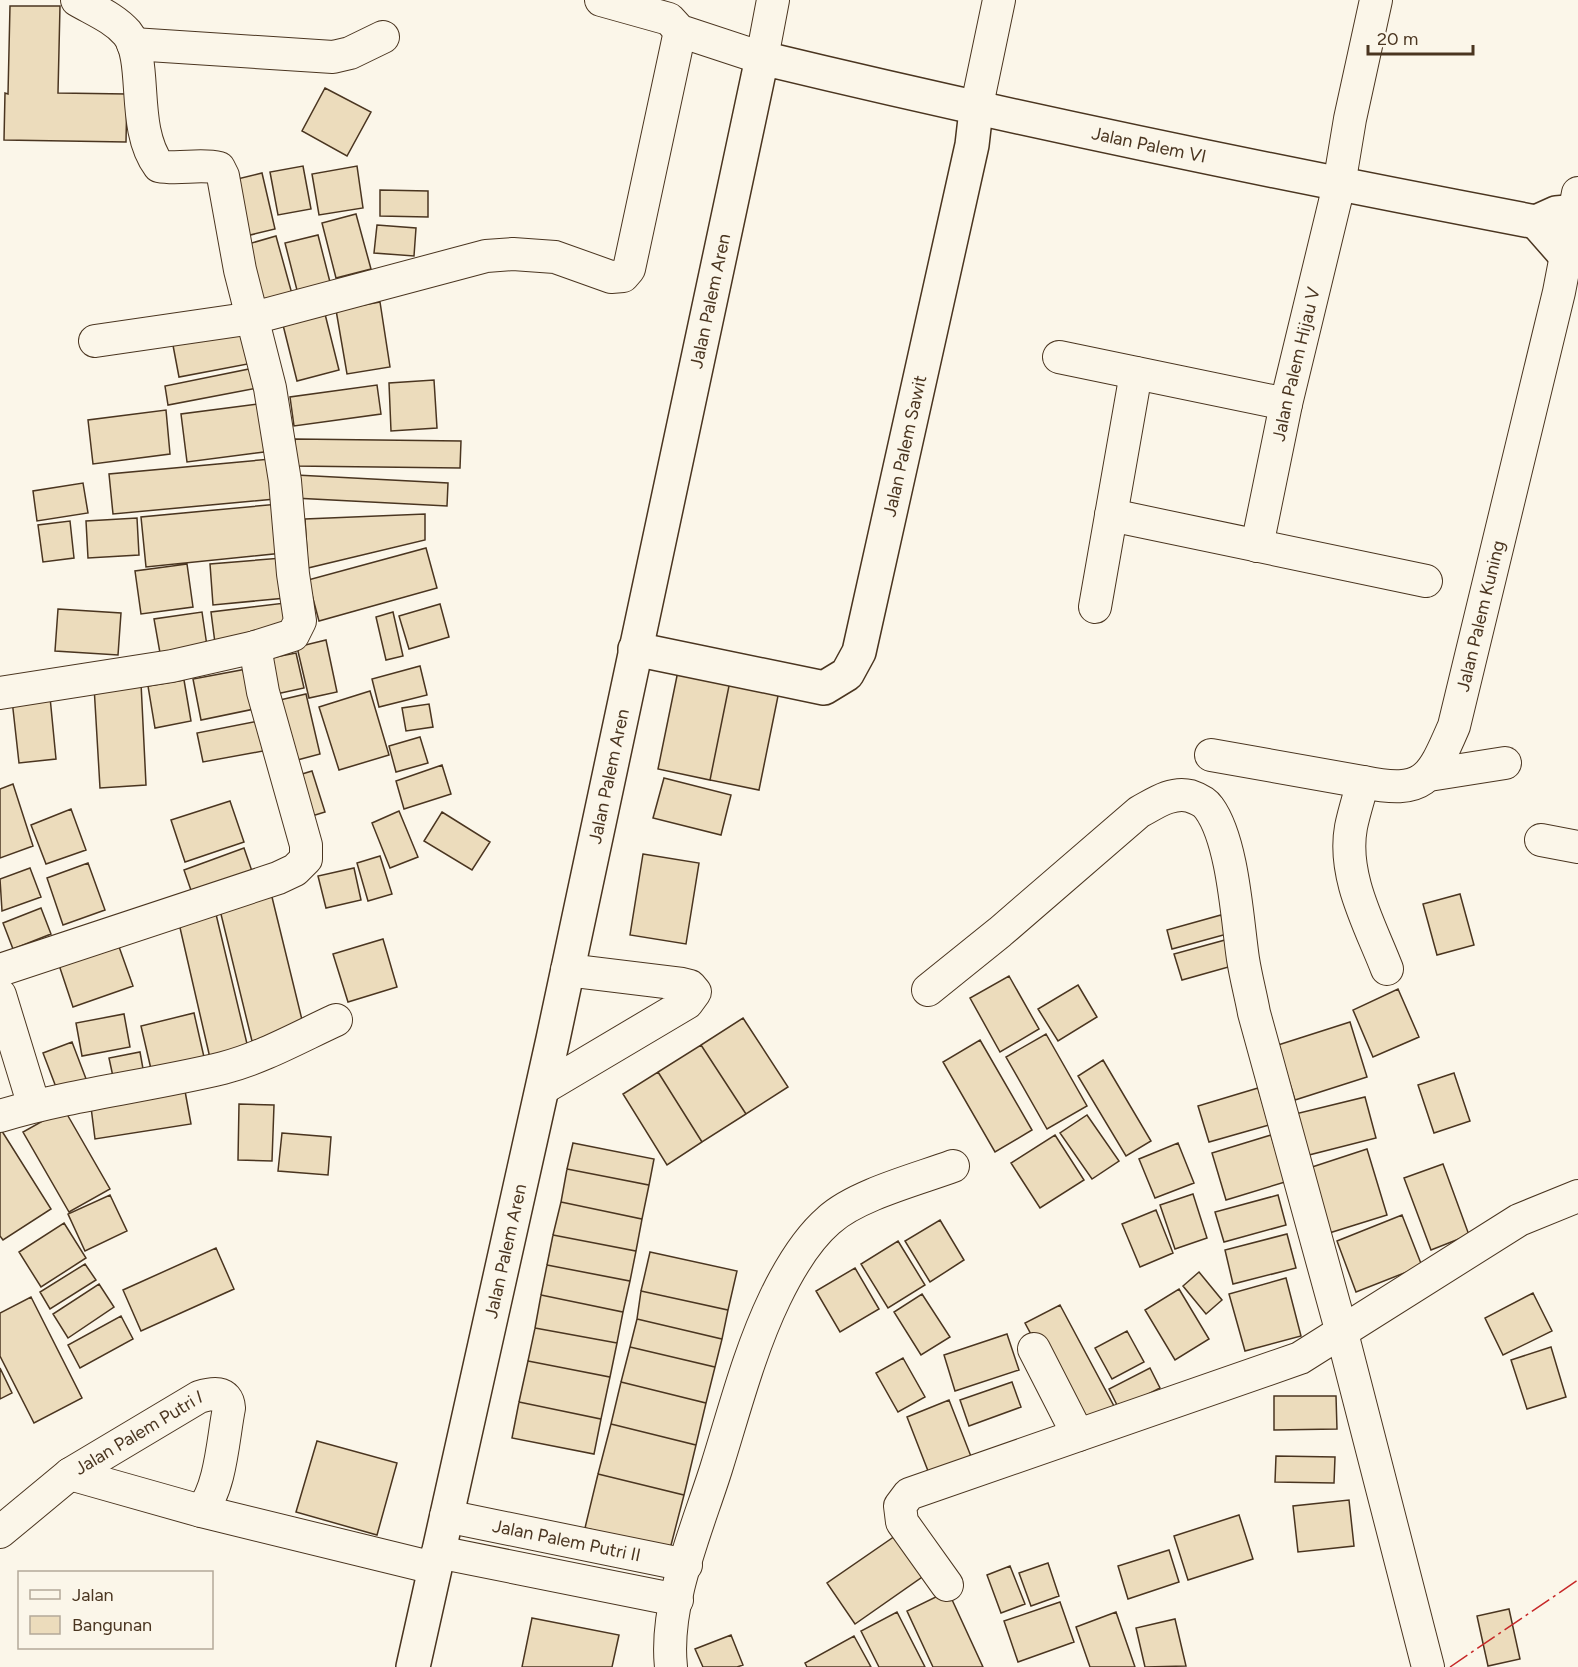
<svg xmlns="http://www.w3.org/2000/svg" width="1578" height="1667" viewBox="0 0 1578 1667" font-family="Figtree,sans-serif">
  <rect width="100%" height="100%" fill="#fbf6e9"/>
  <!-- building -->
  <path fill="#ecdcbc" stroke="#4a3520" stroke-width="1.5" d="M10 6H60L58 93 127 94 126 142 4 140 5 93 8 94Z
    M325 88 371 112 347 156 302 131Z
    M303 166 311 209 278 215 270 172Z
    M357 166 363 208 319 215 312 174Z
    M262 173 275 229 242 237 229 181Z
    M380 190 428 191V217L380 216Z
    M356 214 371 269 336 278 322 223Z
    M377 225 416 228 414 256 374 253Z
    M318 235 331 286 298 294 285 243Z
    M276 236 292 294 261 303 245 245Z
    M380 302 390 367 347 374 336 310Z
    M324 310 339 370 297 381 282 321Z
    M246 325 253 363 179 377 172 340Z
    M254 368 257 388 168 405 165 386Z
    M434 380 437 428 391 431 389 383Z
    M377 385 381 414 294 426 290 397Z
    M266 403 272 451 187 462 181 414Z
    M166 410 170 454 93 464 88 420Z
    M295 439 461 441 460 468 294 466Z
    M271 459 275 499 113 514 109 474Z
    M296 475 448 483 447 506 294 498Z
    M83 483 88 513 37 521 33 491Z
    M279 504 283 553 146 567 141 517Z
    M425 514V540L308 568 305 519Z
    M137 518 139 555 88 558 86 521Z
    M70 521 74 558 43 562 38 525Z
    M426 548 437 588 319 621 308 580Z
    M282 558 286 598 213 605 210 564Z
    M187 564 193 607 141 614 135 571Z
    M285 603 289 634 215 643 211 612Z
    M440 604 449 637 409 649 399 616Z
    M58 609 121 613 118 655 55 651Z
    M202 612 207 646 160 653 154 619Z
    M393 612 403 656 386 660 376 617Z
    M326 640 337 692 309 698 297 647Z
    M296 653 304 688 267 696 260 660Z
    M420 666 427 695 379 707 372 679Z
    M252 668 259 708 201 720 193 679Z
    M678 671 730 681 710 780 658 769Z
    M184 680 191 721 155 728 148 686Z
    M730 681 779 691 759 790 710 780Z
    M141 683 146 785 100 788 94 686Z
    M370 691 389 755 339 770 319 707Z
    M306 694 320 754 286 763 271 702Z
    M50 697 56 759 19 763 12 700Z
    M429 704 433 727 406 731 402 708Z
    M258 721 263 751 203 762 197 733Z
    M420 737 428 763 396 772 389 746Z
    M442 765 451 794 404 809 396 781Z
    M312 771 325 812 302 819 289 778Z
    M664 778 731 795 721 835 653 818Z
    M13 784 33 846 0 858V789Z
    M230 801 244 842 185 862 171 820Z
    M71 809 86 850 46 864 31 825Z
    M399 811 418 857 390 868 372 823Z
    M442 812 490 842 472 870 424 841Z
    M244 848 254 877 194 899 184 870Z
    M643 854 699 863 686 944 630 935Z
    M380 856 392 894 368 901 357 863Z
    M88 863 105 910 63 925 47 878Z
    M30 868 41 897 2 911 0 879Z
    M354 868 361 900 326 908 318 876Z
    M271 893 304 1028 252 1041 219 906Z
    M1460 894 1474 945 1437 955 1423 904Z
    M41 908 51 934 13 949 3 923Z
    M215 910 248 1048 210 1058 178 919Z
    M1221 915 1227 934 1172 949 1167 930Z
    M383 939 397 987 348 1002 333 954Z
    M1225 940 1232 966 1182 980 1174 954Z
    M118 944 133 986 73 1007 59 965Z
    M1009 976 1039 1029 1000 1052 970 998Z
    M1078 985 1097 1017 1058 1041 1038 1009Z
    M1398 989 1419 1037 1373 1057 1353 1010Z
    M194 1013 204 1057 151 1069 141 1026Z
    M124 1014 130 1047 82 1056 76 1023Z
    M743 1018 788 1087 746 1114 701 1045Z
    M1350 1022 1367 1077 1295 1100 1278 1045Z
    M1046 1034 1087 1106 1047 1129 1006 1057Z
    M980 1040 1032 1130 995 1152 943 1062Z
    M72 1042 88 1084 59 1095 43 1053Z
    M701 1045 746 1114 702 1142 658 1072Z
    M140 1052 145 1080 115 1086 109 1058Z
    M1103 1060 1151 1141 1126 1156 1078 1076Z
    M658 1072 702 1142 667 1165 623 1094Z
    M1454 1073 1470 1121 1434 1133 1418 1085Z
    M1258 1088 1269 1125 1209 1142 1198 1106Z
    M185 1091 191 1124 95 1139 91 1107Z
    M1365 1097 1376 1138 1301 1157 1291 1115Z
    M239 1104 274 1105 272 1161 238 1160Z
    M64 1109 110 1189 69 1212 23 1132Z
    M1087 1115 1119 1161 1092 1179 1060 1133Z
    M0 1128 51 1209 3 1240 0 1236Z
    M282 1133 331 1137 328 1175 278 1171Z
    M1055 1135 1084 1180 1040 1208 1011 1163Z
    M1271 1135 1285 1182 1226 1200 1212 1153Z
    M573 1143 654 1159 649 1185 567 1169Z
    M1178 1143 1194 1183 1155 1198 1139 1159Z
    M1367 1149 1387 1215 1326 1234 1306 1169Z
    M1443 1164 1469 1235 1431 1250 1404 1178Z
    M567 1169 649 1185 642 1219 561 1202Z
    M1193 1194 1207 1238 1175 1249 1160 1205Z
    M110 1195 127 1231 85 1251 68 1214Z
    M1278 1195 1286 1225 1224 1242 1215 1212Z
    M561 1202 642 1219 636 1251 553 1235Z
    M1156 1210 1173 1253 1140 1267 1122 1224Z
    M1402 1215 1422 1266 1356 1292 1337 1241Z
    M940 1220 964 1260 930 1282 905 1241Z
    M64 1223 86 1258 41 1287 19 1252Z
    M1287 1234 1296 1268 1233 1284 1225 1250Z
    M553 1235 636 1251 630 1281 547 1265Z
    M898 1241 925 1285 888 1308 861 1264Z
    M216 1248 234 1289 141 1331 123 1290Z
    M650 1252 737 1271 728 1310 641 1291Z
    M85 1264 96 1280 50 1309 40 1292Z
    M547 1265 630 1281 623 1312 541 1295Z
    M855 1268 879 1309 840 1332 816 1291Z
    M1199 1272 1222 1300 1206 1314 1183 1286Z
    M1286 1278 1301 1336 1245 1351 1229 1294Z
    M99 1284 114 1307 68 1338 53 1314Z
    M1179 1289 1209 1339 1175 1360 1145 1310Z
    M641 1291 728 1310 722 1339 637 1319Z
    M1533 1293 1552 1331 1503 1355 1485 1318Z
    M922 1294 950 1337 921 1355 894 1312Z
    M541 1295 623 1312 617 1343 535 1328Z
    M31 1297 82 1398 34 1423 0 1356V1313Z
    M1060 1305 1115 1408 1080 1426 1025 1323Z
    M121 1316 133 1339 80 1368 68 1345Z
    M637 1319 722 1339 715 1367 630 1347Z
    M535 1328 617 1343 610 1377 528 1361Z
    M1127 1331 1144 1362 1112 1379 1095 1348Z
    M1007 1334 1019 1370 955 1391 944 1355Z
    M630 1347 715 1367 706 1403 621 1382Z
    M1551 1347 1566 1397 1527 1409 1511 1360Z
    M903 1358 925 1397 898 1412 876 1373Z
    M528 1361 610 1377 601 1419 519 1402Z
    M0 1368 12 1393 0 1399Z
    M1150 1368 1160 1388 1119 1409 1109 1389Z
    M621 1382 706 1403 696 1445 611 1424Z
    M1012 1382 1021 1407 969 1426 960 1400Z
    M1274 1396H1336L1337 1429 1274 1430Z
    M949 1400 972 1459 930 1476 907 1417Z
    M519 1402 601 1419 594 1454 512 1438Z
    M611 1424 696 1445 684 1495 598 1474Z
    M317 1441 397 1463 377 1535 296 1512Z
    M1276 1456 1335 1457 1334 1483 1275 1482Z
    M598 1474 684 1495 670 1549 585 1528Z
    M1349 1500 1354 1546 1298 1552 1293 1506Z
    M1239 1515 1253 1559 1188 1580 1174 1536Z
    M898 1534 925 1575 855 1624 827 1583Z
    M1169 1550 1179 1582 1128 1599 1118 1566Z
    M1048 1563 1059 1596 1031 1606 1019 1573Z
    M1010 1566 1025 1604 1001 1613 987 1575Z
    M948 1591 983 1667H933L907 1611Z
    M1060 1602 1074 1642 1018 1662 1004 1621Z
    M1509 1609 1520 1659 1488 1666 1477 1616Z
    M897 1612 925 1667H879L861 1631Z
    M1116 1612 1135 1667H1090L1076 1627Z
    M532 1618 619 1635 612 1667H522Z
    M1175 1619 1186 1666 1145 1667 1136 1628Z
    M731 1635 743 1665 737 1667H703L695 1649Z
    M854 1636 871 1667H807L805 1663Z"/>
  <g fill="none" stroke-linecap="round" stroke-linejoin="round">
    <!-- street casing -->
    <g stroke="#4a3520" stroke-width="34">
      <g id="street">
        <path d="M601 0 669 19 680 31 762 58 773 0"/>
        <path d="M133 44 333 57 350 53 383 37"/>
        <path d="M976 110 999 0"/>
        <path d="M95 341 253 318 486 256 513 254 555 257 611 277 623 276 629 269 680 31"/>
        <path d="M1059 357 1286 404"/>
        <path d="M1111 515 1426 581"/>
        <path id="s1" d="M1257 546 1286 404 1339 185 1350 119 1376 0"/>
        <path d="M1095 607 1136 373"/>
        <path d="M0 693 172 666 255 647 293 635 300 621 293 574 285 481 270 388 240 270 223 176 219 168C200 163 179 170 159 166 130 127 149 60 127 33 114 18 94 10 77 0"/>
        <path d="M1211 755 1363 782"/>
        <path d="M1429 775 1505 763"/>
        <path d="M1541 840 1578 847"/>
        <path id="s2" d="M1387 969C1370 925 1342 876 1351 827 1354 812 1359 797 1363 782 1425 795 1431 779 1454 726L1559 292 1578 193"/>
        <path d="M0 970 278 878 295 870 306 859V845L263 692 255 647"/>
        <path d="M928 990 1000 932 1139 812C1154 804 1172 791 1190 796 1196 798 1205 802 1209 808 1233 841 1237 918 1243 959 1246 978 1251 996 1254 1013L1342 1333 1428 1667"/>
        <path d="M0 995 34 1106"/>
        <path d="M542 1089 687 1003 695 992 690 986 682 984 567 970"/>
        <path d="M0 1116C73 1094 149 1086 223 1068 262 1058 299 1037 336 1020"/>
        <path d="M1034 1349 1078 1435"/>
        <path d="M70 1474 201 1511 434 1568"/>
        <path id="s3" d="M446 1516 686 1565"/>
        <path id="s4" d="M0 1532 70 1474 199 1397C212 1393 228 1390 229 1408 223 1438 221 1488 201 1511"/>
        <path d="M438 1552 677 1600"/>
        <path d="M947 1585 902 1522 900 1506 909 1494 1300 1358 1519 1220 1578 1196"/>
        <path d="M671 1667C664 1604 697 1529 716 1469 734 1412 749 1352 775 1298 788 1271 807 1239 829 1220 856 1195 918 1179 953 1166"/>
      </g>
    </g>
    <!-- secondary casing -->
    <g stroke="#4a3520" stroke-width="36">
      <g id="secondary">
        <path d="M1536 222 1566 256 1578 261"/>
        <path d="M1536 222 1556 213 1578 211"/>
        <path id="s5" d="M635 649 824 688 847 674 859 652 972 145 976 110"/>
        <path id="s6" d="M413 1667 553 1039 762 58C1019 120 1277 173 1536 222"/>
      </g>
    </g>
    <!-- street -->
    <use href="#street" stroke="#fbf6e9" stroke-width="32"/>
    <!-- secondary -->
    <use href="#secondary" stroke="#fbf6e9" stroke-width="33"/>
    <!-- power -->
    <path stroke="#c62828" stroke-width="1.5" stroke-dasharray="21 4.5 3 4.5" stroke-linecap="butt" d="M1450 1667 1578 1580"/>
  </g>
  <g text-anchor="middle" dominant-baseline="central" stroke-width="4.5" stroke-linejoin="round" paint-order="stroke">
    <!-- street labels -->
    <g font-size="18" fill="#4a3520" stroke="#fbf6e9">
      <text stroke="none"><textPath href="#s6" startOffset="2043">Jalan Palem VI</textPath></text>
      <text stroke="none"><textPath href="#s6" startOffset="1398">Jalan Palem Aren</textPath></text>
      <text stroke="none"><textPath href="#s1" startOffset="186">Jalan Palem Hijau V</textPath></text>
      <text stroke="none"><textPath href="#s5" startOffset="456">Jalan Palem Sawit</textPath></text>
      <text stroke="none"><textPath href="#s2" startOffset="432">Jalan Palem Kuning</textPath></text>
      <text stroke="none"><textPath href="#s6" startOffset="912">Jalan Palem Aren</textPath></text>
      <text stroke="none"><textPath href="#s6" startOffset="426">Jalan Palem Aren</textPath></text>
      <text stroke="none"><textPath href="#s4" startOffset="171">Jalan Palem Putri I</textPath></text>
      <text stroke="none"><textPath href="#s3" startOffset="123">Jalan Palem Putri II</textPath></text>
    </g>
  </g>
  <!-- legend -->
  <rect x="18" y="1571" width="195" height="78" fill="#fbf6e9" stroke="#b4a999" stroke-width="1.5"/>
  <rect x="30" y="1590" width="30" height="9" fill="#fbf6e9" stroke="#b4a999" stroke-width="1.5"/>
  <text x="72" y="1601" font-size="18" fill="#4a3520">Jalan</text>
  <rect x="30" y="1616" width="30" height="18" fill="#ecdcbc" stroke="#b4a999" stroke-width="1.5"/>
  <text x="72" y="1631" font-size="18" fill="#4a3520">Bangunan</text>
  <!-- scale -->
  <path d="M1368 45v9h105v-9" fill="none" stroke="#4a3520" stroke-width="3"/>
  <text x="1377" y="45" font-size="18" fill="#4a3520" stroke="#fbf6e9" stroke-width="4.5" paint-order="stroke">20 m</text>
</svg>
